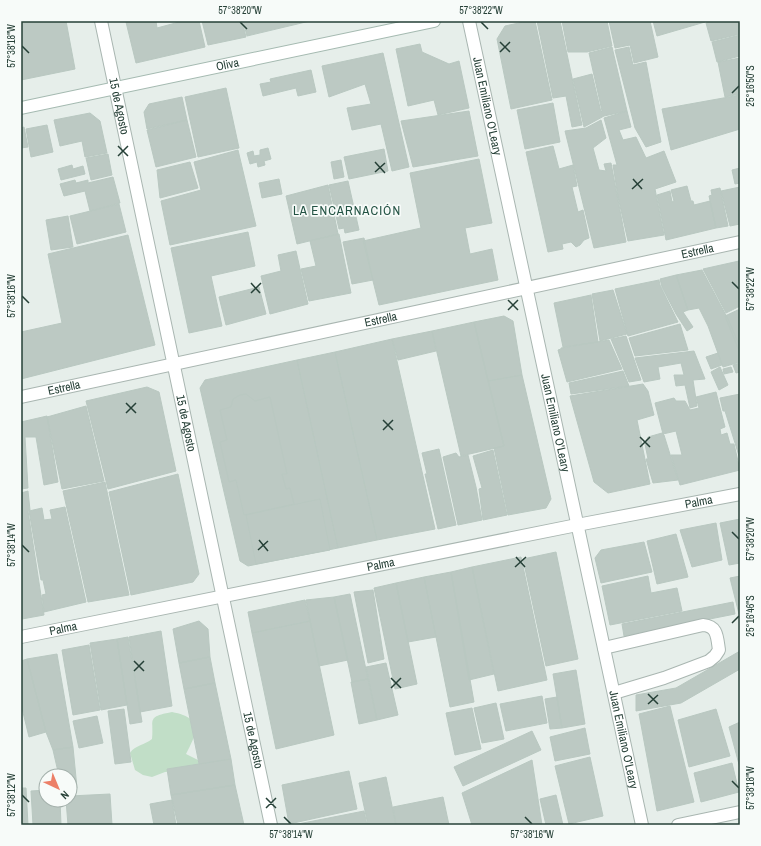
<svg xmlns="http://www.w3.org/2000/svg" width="761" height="846" viewBox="0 0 761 846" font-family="'Archivo Narrow',sans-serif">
  <rect width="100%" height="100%" fill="#e6eeea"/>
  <!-- green -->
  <path fill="#c1dec7" d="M172 712C203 718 198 731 186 754L198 760 199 764 198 769 165 772 152 777 143 775 135 770 130 753C135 745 145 745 152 739 154 719 146 717 172 712Z"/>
  <!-- building -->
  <path fill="#bcc9c3" stroke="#b9c8c1" d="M21 21H66L75 69 21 80Z
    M129 21H156L157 28 183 21H199L205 47 136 63 126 22Z
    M202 21H242L246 37 208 45Z
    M243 21H310L247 36Z
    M528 21H535L552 100 511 109 497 39 505 26Z
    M537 21H560L582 125 572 127 566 96 553 98Z
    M562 21H607L612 46 587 52H568Z
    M609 21H650L658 57 634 63 630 45 615 48Z
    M653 21H705V22L657 36Z
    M715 21H740V34L711 41 706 23Z
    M740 35V56L717 62 712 42Z
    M420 44 422 52 449 64 459 61 469 108 438 115 434 100 408 106 396 49Z
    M612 47 627 111 604 116 584 127 573 79 592 74 601 112 602 111 589 53Z
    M629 47 633 65 646 62 661 142 646 147 635 128 615 50Z
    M383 53 409 167 392 171 381 124 352 130 347 108 371 104 365 84 329 97 322 66Z
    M740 58V94L725 97 718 62Z
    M311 70 316 92 298 96 296 88 263 96 260 84 271 82 270 79Z
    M226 88 239 148 198 157 185 97Z
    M740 95V129L671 150 662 109Z
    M182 97 187 120 147 129 144 112 149 104Z
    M553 103 560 142 525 149 517 110Z
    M469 111 478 156 413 167 401 121Z
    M627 111 631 127 619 130 623 140 636 137 646 158 664 151 676 182 655 189 664 235 628 241 618 197 613 165H617L604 118Z
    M90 113 100 121 107 153 85 157 82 141 60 146 54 120Z
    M187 120 196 157 156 167 147 130Z
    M601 120 606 138 593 148 599 170 606 171 604 164 611 163 626 242 594 248 565 131 586 128Z
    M47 125 53 152 31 157 26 129Z
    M24 127 28 147 21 148V128Z
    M553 146 559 169 573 165 577 186 572 187 578 212 583 210 589 238 584 240 580 245 576 247 571 242 562 244 563 249 548 252 526 152Z
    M268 148 271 159 264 161 265 165 258 167 257 162 250 164 247 153 253 151 254 156 260 155V150Z
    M384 149 388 171 349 179 344 157Z
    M238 150 256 226 170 245 161 201 201 190 194 162Z
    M108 154 112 175 91 180 86 158Z
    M479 159 492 223 465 228 470 254 492 249 498 280 379 305 363 241 421 228 410 173Z
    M341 160 344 177 334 179 331 162Z
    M190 162 198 188 160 198 157 170Z
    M72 165 73 169 83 166 85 174 61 180 58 169Z
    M740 168V183L735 184 732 170Z
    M113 177 120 203 90 211 85 191 64 196 60 184 75 180 76 183 88 180V183Z
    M279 179 282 194 262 198 259 183Z
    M348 181 359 230 345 233 344 228 339 229 329 185Z
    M328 185 338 234 297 244 286 196Z
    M687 186 691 201H693L694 205 710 201 716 228 666 240 657 195 670 191 672 202 674 201 671 190Z
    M740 187V224L730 226 721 191Z
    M720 188 728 226 716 228 709 196 712 195 711 190Z
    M119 204 126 232 77 244 70 216Z
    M68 216 73 247 51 250 46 220Z
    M248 232 255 266 211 276 222 326 189 333 171 248Z
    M339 234 351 293 309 301 301 269 316 266 310 241Z
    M128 235 155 345 21 379V332L62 323 48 254Z
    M364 238 373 280 352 284 343 242Z
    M296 251 308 304 270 314 261 276 281 271 278 255Z
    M739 261 740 306 726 313 703 269Z
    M702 270 728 319 740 347V362L723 367 708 326 699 308 688 310 676 275Z
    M676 275 688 310 683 312 693 327 687 331 676 314 662 287 660 279Z
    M659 280 660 285 678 322 628 336 615 289Z
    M259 287 266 314 226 325 219 297Z
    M613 290 627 334 600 341 592 294Z
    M591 295 598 342 563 347 554 303Z
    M740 309V353L725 316Z
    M504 316 513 321 522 375 488 381 474 322Z
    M474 322 504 446 461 456 432 331Z
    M680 324 688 350 635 356 629 338Z
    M432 331 436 351 398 360 392 339Z
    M626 336 641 380 629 382 611 339Z
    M392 339 435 529 377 540 335 352Z
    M609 340 622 369 567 382 558 350 561 349V348Z
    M694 351 705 379 693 380 697 406 690 408 685 385 676 386 674 375H684L681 363 658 367 660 379 644 382 635 358Z
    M335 352 377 540 338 548 297 360Z
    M718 353 722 365 711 369 706 357Z
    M297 360 338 548 248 566 240 561 200 388 205 380Z
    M740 363V372L736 373 733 365Z
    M720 367 728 385 719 390 711 372Z
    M731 367 733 372 724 374 723 369Z
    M623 371 629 386 571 394 569 383Z
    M522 375 551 499 546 508 508 515 494 448 504 446 488 381Z
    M643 384 648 391 654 415 637 420 650 484 608 493 594 482 570 396Z
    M147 387 159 392 176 471 108 489 86 401Z
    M716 392 725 427 720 429 721 435 727 433 730 444H734L740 470 680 485 671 455H682L676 431 663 434 655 403 674 398 676 401H685L690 410 699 408 696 397Z
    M246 394 255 401 270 397 287 474H282L286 489 290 488 294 504 244 515 236 480 229 482 220 442 227 440 220 410 231 407 233 399 240 395Z
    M740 394V459L725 411H723L720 398Z
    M86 406 104 481 62 489 47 417Z
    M47 416 58 482 44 485 36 437H25L28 488 21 489V422Z
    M662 433 664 435 678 480 653 483 646 459H648L645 444 648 437Z
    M439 449 456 525 438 529 425 474H427L422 453Z
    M493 450 507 515 483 520 479 489 482 488 473 456Z
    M456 453 459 457 468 455 476 487 482 520 458 525 443 457Z
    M178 474 199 574 193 582 131 595 109 492Z
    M105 482 129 595 88 602 63 491Z
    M28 491 30 510 28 511 44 615 22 619 21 493Z
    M320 499 330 550 256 564 246 515Z
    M65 507 86 602 44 612 42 595 46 594 43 580H41L29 511 42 508 44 520 52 519 50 510Z
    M740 519V563L729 565 720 523Z
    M716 523 722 560 692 567 680 530Z
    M676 534 688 577 657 584 647 541Z
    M644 542 652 572 601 583 595 558 601 550Z
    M556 552 578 659 546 666 523 559Z
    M521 557 547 680 498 691 472 567Z
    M472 567 494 674 469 680 451 572Z
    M451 572 474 702 450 707 424 577Z
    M648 576 651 593 677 588 682 611 610 625 602 586Z
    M740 576V614H739L730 578Z
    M424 577 436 637 408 642 396 583Z
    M396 583 417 684 395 689 374 588Z
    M373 590 384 659 368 663 354 592Z
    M350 594 368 679 352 682 334 597Z
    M334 597 348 660 319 666 306 600Z
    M305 600 310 621 252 633 248 612Z
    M733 602 735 614 624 636 622 624Z
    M199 621 208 629 210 657 179 663 173 629Z
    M310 621 334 735 276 749 252 633Z
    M161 631 172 706 140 712 129 637Z
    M128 637 142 722 130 724 117 639Z
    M117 639 127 705 101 710 90 643Z
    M89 645 100 710 73 715 62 650Z
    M740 651V669L681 703 636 711V695L676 688Z
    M57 654 73 747 53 750 46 732 27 659Z
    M210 657 215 683 184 689 179 663Z
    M27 659 46 732 29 737 21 704V661Z
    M386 663 398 715 377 720 366 667Z
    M576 670 585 724 562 728 553 674Z
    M368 679 377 720 359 724 351 682Z
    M215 683 231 759 199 764 184 689Z
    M542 696 547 723 506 731 500 704Z
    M557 697 562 728 550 729 545 699Z
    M496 703 504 739 482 743 474 708Z
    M670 706 694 802 657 811 639 714Z
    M472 708 481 749 455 755 446 713Z
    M124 709 131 762 115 764 108 711Z
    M716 709 730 756 689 767 678 720Z
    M97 716 103 743 79 748 73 721Z
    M740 722V768L729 727Z
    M585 728 590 754 555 761 550 737Z
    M532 731 541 750 463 786 454 767Z
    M73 747 77 788 70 790V776H59L53 750Z
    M590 757 603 816 569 824 555 766Z
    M231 759 235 785 171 795 167 769Z
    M532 760 542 825H472L462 793Z
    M732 763 739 792 701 802 694 773Z
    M349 771 357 809 289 824 282 785Z
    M386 777 396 825H368L359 783Z
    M235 785 244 825H178L171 795Z
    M21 788H26L28 825H21Z
    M46 790V800H60L61 825H33L31 791Z
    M110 794 112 825H68L66 800H70V796Z
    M556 795 563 825H546L540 799Z
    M443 797 449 825H396L393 807Z
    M172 800 176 825H154L150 804Z
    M364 811 367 825H293Z"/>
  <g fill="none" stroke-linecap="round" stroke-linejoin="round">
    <!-- lane casing -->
    <g stroke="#a9b6b1" stroke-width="14">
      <path id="lane" d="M604 648 703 625C718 626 717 638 719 650L715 656 709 661 664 678 614 693"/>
    </g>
    <!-- street casing -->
    <g stroke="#a9b6b1" stroke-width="14">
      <g id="street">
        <path id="s1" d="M101 21 271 825"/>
        <path id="s2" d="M469 21 642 825"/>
        <path id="s3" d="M21 397 740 242"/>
        <path id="s4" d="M21 637 577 525 740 494"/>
        <path d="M678 825 740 812"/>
      </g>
    </g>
    <!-- secondary casing -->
    <g stroke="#a5bab1" stroke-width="14">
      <g id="secondary">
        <path id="s5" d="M21 108 434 21"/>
      </g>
    </g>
    <!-- lane -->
    <use href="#lane" stroke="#fff" stroke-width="12"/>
    <!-- street -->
    <use href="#street" stroke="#fff" stroke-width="12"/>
    <!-- secondary -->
    <use href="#secondary" stroke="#fff" stroke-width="12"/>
  </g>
  <!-- ticks -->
  <path fill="none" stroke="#264037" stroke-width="1.5" d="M240 22 247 29M481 22 488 29M500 42 510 52M22 46 29 53M500 52 510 42M732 93 739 86M118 146 128 156M118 156 128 146M375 162 385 173M375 172 385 163M633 179 642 189M632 189 643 179M732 282 739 289M251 283 260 293M251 293 261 283M22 296 29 303M508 300 518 310M508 310 518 300M126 403 136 413M126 413 136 403M383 420 393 430M383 430 393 420M640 437 650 447M640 447 650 437M732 532 739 539M259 540 268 551M22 545 29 552M258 550 268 541M516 557 525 567M515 567 526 557M732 623 739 616M134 661 144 671M134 671 144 661M391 678 401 688M391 688 401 678M648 694 658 704M648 704 658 695M732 781 739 788M22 795 29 802M266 798 276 808M266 808 276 798M284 817 291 824M525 817 532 824"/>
  <g text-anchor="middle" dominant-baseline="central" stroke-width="3.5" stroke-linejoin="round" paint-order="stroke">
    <!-- street labels -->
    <g font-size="12" fill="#264037" stroke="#f7fbf9">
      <text stroke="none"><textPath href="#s5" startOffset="211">Oliva</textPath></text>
      <text stroke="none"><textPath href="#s1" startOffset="87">15 de Agosto</textPath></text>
      <text stroke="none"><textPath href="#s2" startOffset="87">Juan Emiliano O'Leary</textPath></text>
      <text stroke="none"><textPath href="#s3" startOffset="692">Estrella</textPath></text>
      <text stroke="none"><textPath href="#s3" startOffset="368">Estrella</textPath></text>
      <text stroke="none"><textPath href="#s3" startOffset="44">Estrella</textPath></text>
      <text stroke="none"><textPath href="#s1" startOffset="411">15 de Agosto</textPath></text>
      <text stroke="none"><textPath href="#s2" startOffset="411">Juan Emiliano O'Leary</textPath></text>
      <text stroke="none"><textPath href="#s4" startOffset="691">Palma</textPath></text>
      <text stroke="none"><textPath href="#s4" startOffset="367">Palma</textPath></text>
      <text stroke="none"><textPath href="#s4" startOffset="43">Palma</textPath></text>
      <text stroke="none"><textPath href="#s1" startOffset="735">15 de Agosto</textPath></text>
      <text stroke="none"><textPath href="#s2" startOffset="735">Juan Emiliano O'Leary</textPath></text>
    </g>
    <!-- neighbourhood labels -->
    <g font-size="13" letter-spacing="1" fill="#225243" stroke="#f7fbf9">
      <text x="347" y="210">LA ENCARNACIÓN</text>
    </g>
  </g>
  <!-- border -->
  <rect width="761" height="846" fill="none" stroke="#f7fbf9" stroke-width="44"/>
  <!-- north arrow -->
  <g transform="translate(58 788) rotate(136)"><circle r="19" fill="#f7fbf9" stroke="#a3b0ab"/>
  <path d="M0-3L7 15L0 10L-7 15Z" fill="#ec7f67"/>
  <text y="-6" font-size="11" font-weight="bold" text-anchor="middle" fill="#264037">N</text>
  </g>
  <rect x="22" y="22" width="717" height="802" fill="none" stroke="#264037" stroke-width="1.5"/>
  <g font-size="10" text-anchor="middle" fill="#264037">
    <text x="240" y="14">57°38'20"W</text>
    <text x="481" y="14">57°38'22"W</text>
    <text transform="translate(11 46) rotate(-90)" y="4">57°38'18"W</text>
    <text transform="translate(750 86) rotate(-90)" y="4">25°16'50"S</text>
    <text transform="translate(750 289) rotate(-90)" y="4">57°38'22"W</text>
    <text transform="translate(11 296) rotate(-90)" y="4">57°38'16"W</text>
    <text transform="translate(750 539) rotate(-90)" y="4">57°38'20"W</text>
    <text transform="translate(11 545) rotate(-90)" y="4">57°38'14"W</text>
    <text transform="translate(750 616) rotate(-90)" y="4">25°16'46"S</text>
    <text transform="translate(750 788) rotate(-90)" y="4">57°38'18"W</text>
    <text transform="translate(11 795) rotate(-90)" y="4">57°38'12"W</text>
    <text x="291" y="838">57°38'14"W</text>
    <text x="532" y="838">57°38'16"W</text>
  </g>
</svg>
